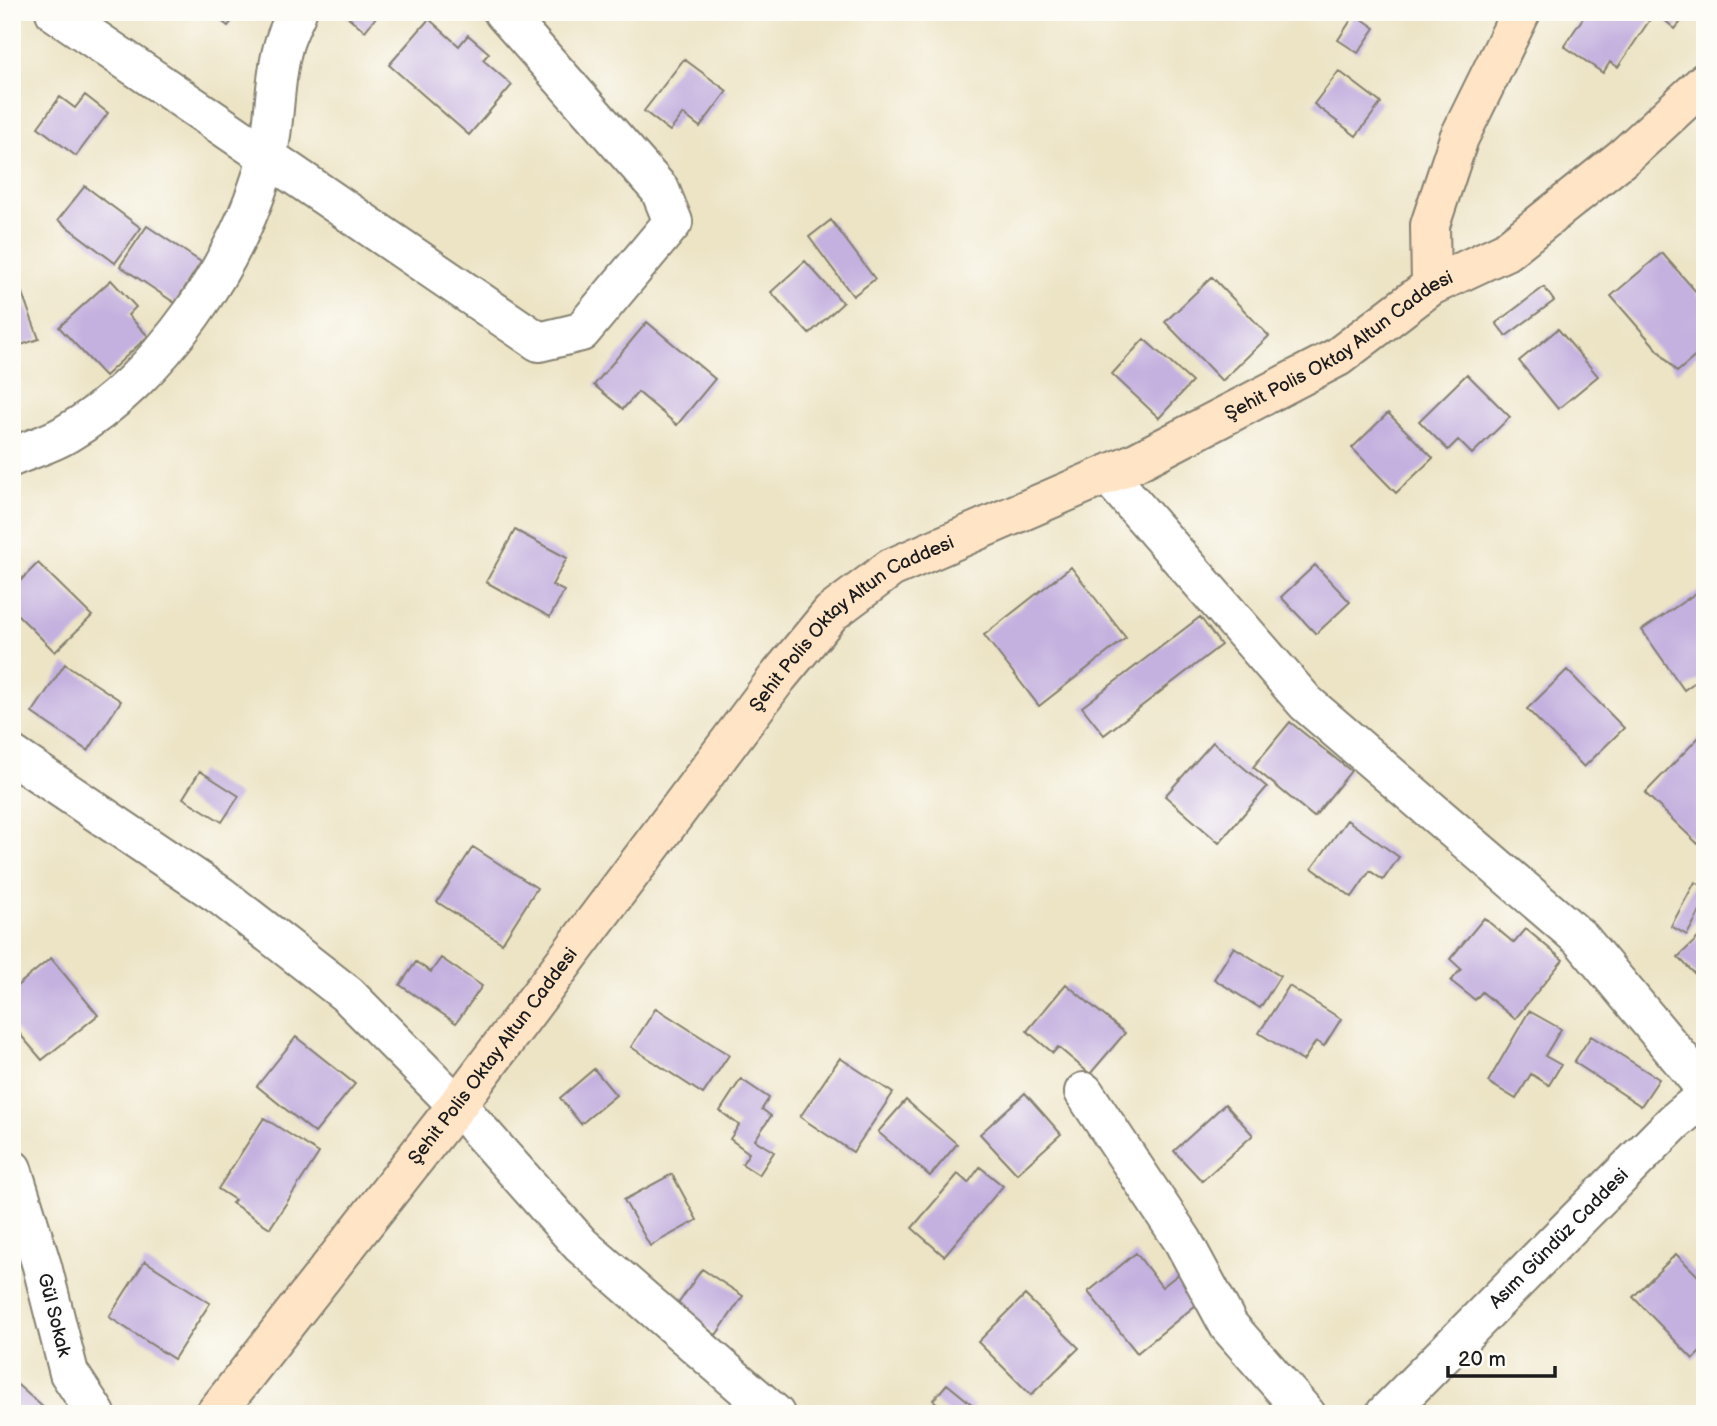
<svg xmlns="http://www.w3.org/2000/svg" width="1717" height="1426" viewBox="0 0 1717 1426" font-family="'Balsamiq Sans',sans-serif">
  <rect width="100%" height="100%" fill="#fdfcf7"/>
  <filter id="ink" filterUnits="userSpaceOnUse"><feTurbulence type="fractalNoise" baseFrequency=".0143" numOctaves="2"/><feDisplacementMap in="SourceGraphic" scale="14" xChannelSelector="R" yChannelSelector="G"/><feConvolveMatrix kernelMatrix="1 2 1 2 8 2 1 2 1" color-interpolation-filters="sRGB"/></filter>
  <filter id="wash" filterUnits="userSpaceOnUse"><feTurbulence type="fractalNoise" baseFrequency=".00686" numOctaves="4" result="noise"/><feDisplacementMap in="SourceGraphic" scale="28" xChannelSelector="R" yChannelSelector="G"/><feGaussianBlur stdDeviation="1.57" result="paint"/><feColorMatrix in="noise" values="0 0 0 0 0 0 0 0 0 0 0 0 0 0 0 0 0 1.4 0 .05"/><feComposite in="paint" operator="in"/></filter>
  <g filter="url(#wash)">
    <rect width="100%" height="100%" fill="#ede4c6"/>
    <g id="blocks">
      <!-- building -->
      <path fill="#c4b1df" d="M210 12H239L228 26Z
        M342 12H380L365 31Z
        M1587 12H1619L1624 16 1626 12H1643L1651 18 1618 67 1610 62 1603 73 1564 46Z
        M1655 12H1689L1675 29Z
        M1355 14 1375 28 1358 53 1338 40Z
        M429 19 459 46 468 35 489 53 483 60 512 85 469 135 389 65Z
        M684 59 727 91 700 127 683 114 670 131 644 111Z
        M1339 71 1381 103 1356 136 1314 104Z
        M85 95 108 113 76 156 38 127 60 97 75 108Z
        M85 186 141 228 115 263 58 220Z
        M831 220 875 279 853 296 809 237Z
        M147 226 201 262 175 303 120 266Z
        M1662 253 1705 302V348L1677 372 1611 296Z
        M805 261 843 303 809 334 771 292Z
        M12 266 39 339 12 348Z
        M1212 277 1269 336 1222 381 1165 322Z
        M111 280 136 307 128 315 148 336 105 376 59 327Z
        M1544 287 1554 301 1506 336 1496 323Z
        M647 322 715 379 677 425 638 392 623 409 594 385Z
        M1558 329 1598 376 1558 409 1519 361Z
        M1144 339 1192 382 1159 418 1112 374Z
        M1467 374 1510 417 1472 454 1458 440 1448 450 1419 421Z
        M1388 413 1433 458 1396 493 1352 448Z
        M515 530 567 558 552 585 564 591 550 617 486 582Z
        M38 563 92 616 55 652 12 609V589Z
        M1315 565 1350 602 1316 634 1281 597Z
        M1071 567 1126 638 1039 706 984 635Z
        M1705 587V675L1684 690 1642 630Z
        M1200 617 1221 645 1104 735 1082 707Z
        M65 664 121 701 88 751 32 713Z
        M1567 670 1624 728 1584 767 1527 709Z
        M1290 722 1351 771 1314 817 1253 767Z
        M1705 731V837L1698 844 1645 793Z
        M1213 742 1267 787 1219 843 1165 796Z
        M200 771 239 796 222 822 183 798Z
        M1347 820 1399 857 1383 880 1370 871 1352 897 1312 868Z
        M473 847 537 888 502 943 437 902Z
        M1695 882 1705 887V902L1687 935 1671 926Z
        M1484 918 1514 943 1526 929 1563 960 1515 1019 1482 992 1475 1000 1451 981 1461 969 1450 959Z
        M1705 931V984L1678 957Z
        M1234 947 1280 976 1260 1008 1214 979Z
        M51 958 98 1015 42 1060 12 1025V990Z
        M441 958 482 986 456 1023 400 985 416 962 431 972Z
        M1066 984 1125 1033 1090 1074 1058 1047 1053 1053 1027 1031Z
        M1289 986 1341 1019 1324 1046 1316 1041 1303 1061 1259 1033Z
        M656 1008 729 1055 703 1094 631 1047Z
        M1529 1011 1561 1029 1545 1056 1561 1065 1549 1085 1531 1074 1516 1099 1488 1082Z
        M1591 1036 1659 1079 1641 1106 1574 1062Z
        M296 1037 355 1084 315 1133 257 1086Z
        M840 1058 893 1093 853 1152 800 1117Z
        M594 1069 616 1095 581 1124 560 1098Z
        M741 1079 769 1098 762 1109 771 1116 755 1140 774 1152 759 1175 742 1164 749 1153 730 1139 739 1125 720 1111Z
        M1025 1093 1061 1134 1017 1174 980 1134Z
        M906 1100 957 1144 930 1176 878 1132Z
        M1225 1104 1253 1135 1202 1181 1174 1151Z
        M264 1118 319 1153 270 1228 232 1203 235 1200 218 1189Z
        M980 1167 1003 1186 944 1256 912 1228 958 1174 968 1183Z
        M672 1174 697 1220 650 1246 624 1200Z
        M1136 1253 1162 1287 1180 1273 1202 1300 1137 1353 1088 1292Z
        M1676 1254 1705 1283V1347L1693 1359 1633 1297Z
        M145 1261 210 1303 174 1359 109 1317Z
        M702 1269 743 1296 716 1335 676 1307Z
        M1025 1295 1079 1348 1031 1395 978 1342Z
        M12 1380 44 1408 39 1414H12Z
        M947 1384 974 1406 968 1414H950L933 1400Z
        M1216 1406 1224 1414H1208Z"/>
    </g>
  </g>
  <g filter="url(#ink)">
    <use href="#blocks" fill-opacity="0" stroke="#848071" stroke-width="2"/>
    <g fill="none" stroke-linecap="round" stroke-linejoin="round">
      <!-- street casing -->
      <g stroke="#848071" stroke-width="42">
        <g id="street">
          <path d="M55 12 539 342 581 332 673 222 660 190 503 12"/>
          <path d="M12 457C30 449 50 444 66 434 158 381 242 259 267 157 276 121 273 83 283 47 286 35 292 24 297 12"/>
          <path d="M1108 475 1306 703 1581 939 1705 1088"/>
          <path d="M12 755 221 896 348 995 457 1105 581 1245 775 1414"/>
          <path d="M1084 1092 1183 1241 1229 1326 1306 1414"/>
          <path id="s1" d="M12 1169 42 1266 69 1373 96 1414"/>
          <path id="s2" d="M1385 1414 1674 1122 1705 1096"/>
        </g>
      </g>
      <!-- secondary casing -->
      <g stroke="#848071" stroke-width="42">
        <g id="secondary">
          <path d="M1431 286 1430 225 1459 138 1521 12"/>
          <path id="s3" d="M215 1414 457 1105 778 677 831 613 891 568 1136 462 1338 357 1431 286 1506 251 1626 155 1705 82"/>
        </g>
      </g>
      <!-- street -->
      <use href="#street" stroke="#fff" stroke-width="38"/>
      <!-- secondary -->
      <use href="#secondary" stroke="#ffe4c6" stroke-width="38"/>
    </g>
  </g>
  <g text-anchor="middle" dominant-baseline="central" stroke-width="5" stroke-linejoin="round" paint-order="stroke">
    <!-- street labels -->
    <g font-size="19" fill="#1c1c1c" stroke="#fdfcf7">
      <text stroke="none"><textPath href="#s3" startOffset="1587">Şehit Polis Oktay Altun Caddesi</textPath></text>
      <text stroke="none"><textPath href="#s3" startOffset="1020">Şehit Polis Oktay Altun Caddesi</textPath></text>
      <text stroke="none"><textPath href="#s3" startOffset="453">Şehit Polis Oktay Altun Caddesi</textPath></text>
      <text stroke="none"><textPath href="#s2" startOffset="247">Asım Gündüz Caddesi</textPath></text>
      <text stroke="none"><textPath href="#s1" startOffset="152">Gül Sokak</textPath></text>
    </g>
  </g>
  <!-- margin -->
  <rect width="1717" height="1426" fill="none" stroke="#fdfcf7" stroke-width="42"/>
  <!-- scale -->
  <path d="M1448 1366v10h107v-10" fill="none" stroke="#1c1c1c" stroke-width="3.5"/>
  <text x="1458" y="1366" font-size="21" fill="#1c1c1c" stroke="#fdfcf7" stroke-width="5" paint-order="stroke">20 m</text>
</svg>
